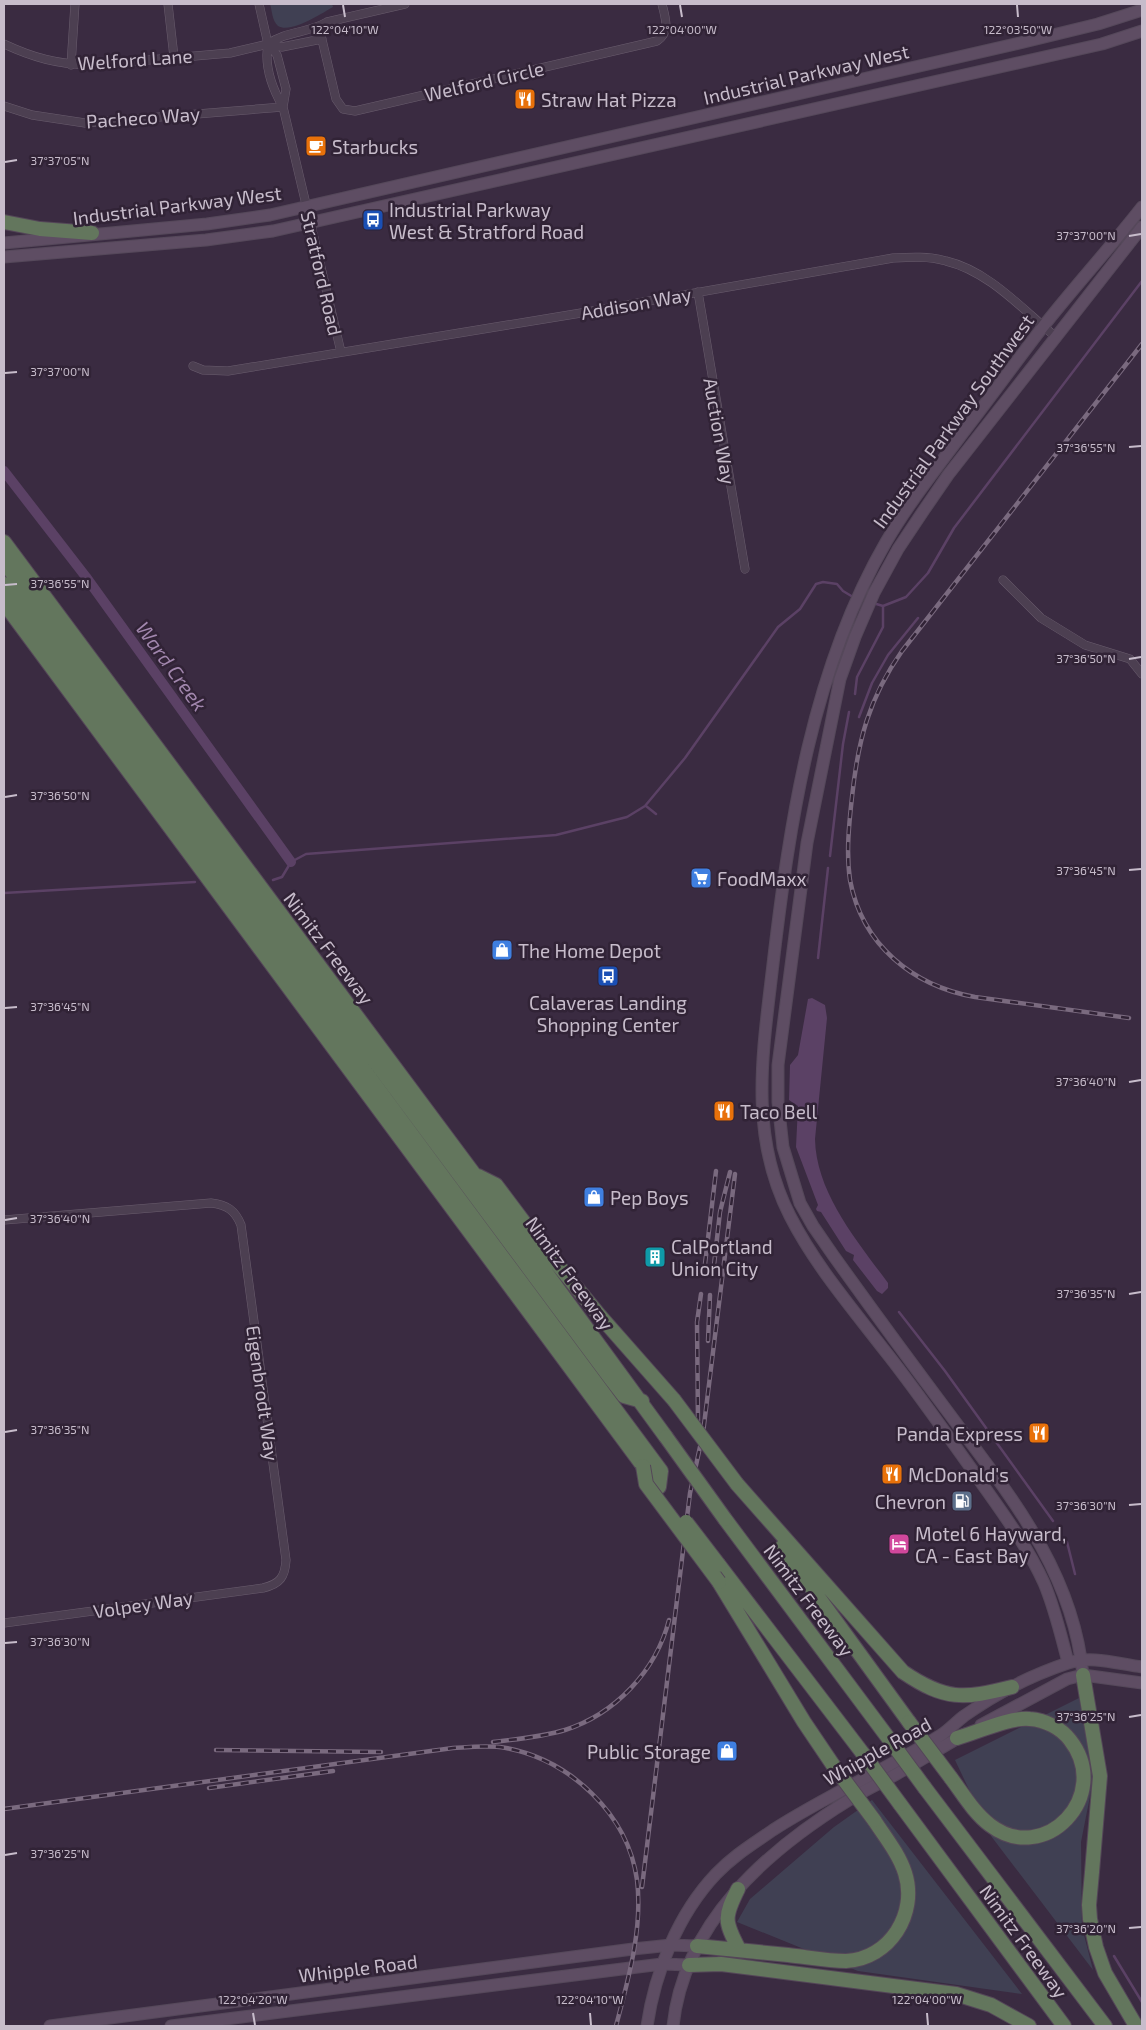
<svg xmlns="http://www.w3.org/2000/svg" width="1146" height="2030" viewBox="0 0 1146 2030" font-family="'Exo 2',sans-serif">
  <rect width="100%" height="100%" fill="#3a2b41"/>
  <!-- green -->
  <path fill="#404053" d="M270 4H332L333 7C322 13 291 34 278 26 272 21 272 10 270 4Z
    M1079 1698 1094 1776 1081 1842 1082 1927 1093 1970 991 1836 955 1760Z
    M872 1800 1022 1994 858 1971 737 1922 750 1899 834 1827Z"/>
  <!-- water -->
  <path fill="#5b4165" d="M812 998 825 1005 827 1018 815 1139C816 1193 858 1242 888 1283V1288L882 1294 877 1291 853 1260 854 1255 846 1251 821 1212 817 1211 816 1209 818 1205 796 1147 798 1106 789 1100 790 1065 798 1055 808 999Z"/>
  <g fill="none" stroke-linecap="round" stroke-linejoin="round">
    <!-- stream -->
    <path stroke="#5b4165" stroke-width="2.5" d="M873 603 883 606 906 597 928 573 954 528 1142 281
      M855 694 857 677 883 627V606
      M859 717 872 683 888 655 918 618
      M646 806 656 814
      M830 856 843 744 849 712
      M273 880 282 877 291 862 306 854 556 835 627 817 645 806 685 758 778 627 800 609 816 584 823 582 837 584 843 591 853 597
      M4 893 195 882
      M818 958 828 868
      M899 1312 945 1371 1053 1521
      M1067 1542 1075 1574
      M1114 1956 1142 2002"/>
    <!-- canal -->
    <path stroke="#5b4165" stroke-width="10" d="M4 471 86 577 291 862"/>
    <!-- minor casing -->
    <g stroke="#6a5d6e" stroke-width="9">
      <path id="minor" d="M168 4 174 57
        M259 4 268 44 277 55 286 89 283 107 341 352
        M319 27 336 99 343 109 355 111 657 41C671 32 665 17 662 4
        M4 44C34 58 57 64 90 65L230 53 268 44 282 47 322 39
        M268 44C286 31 309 33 327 22L405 4
        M268 44C264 66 272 88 283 107
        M71 65 75 4
        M4 106 32 115 85 123 283 107
        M698 292 745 569
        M193 366 203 370 228 371 581 313 893 258C911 257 929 256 946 261 989 271 1023 310 1056 337
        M1003 580 1041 618 1085 645 1130 659 1142 674
        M4 1220 211 1203C227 1205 235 1210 241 1225L286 1560C285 1577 280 1584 263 1588L4 1623"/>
    </g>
    <!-- secondary casing -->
    <g stroke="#55485a" stroke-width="13">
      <path id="secondary" d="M4 243 207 224 270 215 1024 42 1098 24 1142 10
        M4 257 206 240 273 231 1102 44 1142 31
        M1068 1662C1061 1636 1055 1609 1044 1583 1026 1543 998 1507 973 1471 944 1431 916 1390 885 1351 851 1307 815 1265 790 1216 748 1134 763 1051 773 964 790 820 812 670 886 542 908 504 936 469 962 434 989 399 1015 363 1042 328 1074 287 1110 248 1142 207
        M1083 1675C1073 1570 1008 1493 948 1412 909 1360 871 1308 833 1255L813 1226 800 1203 783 1147 778 1102V1065L807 843 840 679 855 637 874 593 898 549 924 510 948 475 1142 227
        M981 1725 1067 1679 1083 1675 1142 1683
        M50 2026 633 1949 671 1945 697 1946
        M171 2026 630 1968 662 1964 689 1965
        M647 2026C655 1972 678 1914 716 1874 733 1856 753 1844 773 1830 827 1795 886 1770 941 1735 949 1730 956 1722 964 1716 995 1694 1032 1675 1068 1663 1092 1655 1118 1664 1142 1667
        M673 2026C684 1923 766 1851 849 1800 866 1789 885 1781 902 1771 923 1759 944 1746 965 1734"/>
    </g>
    <!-- motorway casing -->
    <g stroke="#544658" stroke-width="16">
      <path id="motorway" d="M4 222 40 229 92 233
        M4 542 474 1174 666 1437
        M4 562 611 1379 624 1396 642 1401
        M4 584 661 1471 659 1487
        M4 603 649 1474
        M478 1176 496 1185 538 1241 600 1316 674 1400
        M737 1484 903 1672C946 1701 963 1699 1012 1687
        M725 1519 889 1739
        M782 1547 909 1722
        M719 1565 864 1755
        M719 1582 804 1722 833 1765
        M1083 1675 1100 1776 1092 1872 1089 1905 1090 1919 1096 1947 1105 1973 1136 2026
        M951 1778C963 1794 974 1813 990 1825 1045 1867 1113 1795 1070 1740 1061 1728 1045 1720 1030 1719 1009 1717 978 1732 957 1738
        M925 1788 1105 2026
        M900 1804 1064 2026
        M738 1889C724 1917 724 1921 739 1949
        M697 1946C728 1949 758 1952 788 1955 807 1957 827 1961 846 1961 890 1959 918 1913 905 1873 899 1854 885 1837 874 1820
        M689 1965 721 1964 956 1994 991 2005 1029 2026"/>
    </g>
    <!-- minor -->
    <use href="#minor" stroke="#4c3f51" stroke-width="8"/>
    <!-- secondary -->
    <use href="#secondary" stroke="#5e4d63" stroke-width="11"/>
    <!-- motorway -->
    <use href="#motorway" stroke="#63765d" stroke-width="14"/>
    <!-- rail casing -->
    <g stroke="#7a6a7f" stroke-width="4.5">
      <path id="rail" d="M1129 1018 975 997C913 986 862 945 850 880 846 853 849 824 852 797 858 740 869 698 902 651L1142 344
        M705 1264 716 1171
        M714 1265 720 1212 730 1172
        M708 1341 710 1295
        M698 1421 697 1322 701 1294
        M493 1742C517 1739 542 1737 565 1730 615 1714 656 1671 669 1620
        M216 1750 381 1752
        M209 1788 333 1771
        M4 1809 453 1748C471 1747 489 1745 506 1748 570 1760 628 1814 637 1880 643 1929 628 1980 616 2026
        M642 1887 690 1493 703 1433 735 1174"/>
    </g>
    <!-- rail -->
    <use href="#rail" stroke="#312336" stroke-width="2.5" stroke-dasharray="8" stroke-linecap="butt"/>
    <!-- motorway-bridge casing -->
    <g stroke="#544658" stroke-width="16" stroke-linecap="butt">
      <path id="motorway-bridge" d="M674 1400 737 1484
        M666 1437 725 1519
        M643 1466 646 1484 719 1582
        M686 1522 719 1565
        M909 1722 951 1778
        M889 1739 925 1788
        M864 1755 900 1804
        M833 1765 874 1820"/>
    </g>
    <!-- motorway-bridge -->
    <use href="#motorway-bridge" stroke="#63765d" stroke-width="14"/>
  </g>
  <!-- ticks -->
  <path fill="none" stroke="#c7bccb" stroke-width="2" d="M343 5 345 17M680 5 682 17M1017 5 1018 17M5 162 17 160M1129 236 1141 234M5 373 17 372M1129 447 1141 446M5 585 17 584M1129 659 1141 657M5 797 17 795M1129 870 1141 869M5 1008 17 1007M1129 1082 1141 1080M5 1220 17 1218M1129 1294 1141 1292M5 1432 17 1430M1129 1505 1141 1504M5 1643 17 1642M1129 1717 1141 1715M5 1855 17 1853M1129 1928 1141 1927M253 2013 255 2025M590 2013 591 2025M927 2013 928 2025"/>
  <!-- icons -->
  <defs>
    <g id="restaurant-square" transform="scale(1.125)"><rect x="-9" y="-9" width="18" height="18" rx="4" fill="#e8710a" stroke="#312336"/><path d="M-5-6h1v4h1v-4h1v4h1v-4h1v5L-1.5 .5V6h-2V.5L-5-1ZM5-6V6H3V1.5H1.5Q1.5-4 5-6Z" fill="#fff"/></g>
    <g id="cafe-square" transform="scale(1.125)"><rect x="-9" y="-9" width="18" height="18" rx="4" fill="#e8710a" stroke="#312336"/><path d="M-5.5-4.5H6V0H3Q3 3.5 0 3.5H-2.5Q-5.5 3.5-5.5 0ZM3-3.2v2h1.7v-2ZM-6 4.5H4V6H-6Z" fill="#fff"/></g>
    <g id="bus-square" transform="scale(1.125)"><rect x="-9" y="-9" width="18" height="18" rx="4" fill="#1a4fb4" stroke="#312336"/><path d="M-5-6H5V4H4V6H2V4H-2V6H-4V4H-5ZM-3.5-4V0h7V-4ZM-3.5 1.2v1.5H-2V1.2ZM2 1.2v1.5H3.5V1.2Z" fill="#fff"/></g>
    <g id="supermarket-square" transform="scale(1.125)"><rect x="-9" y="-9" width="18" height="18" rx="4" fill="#3f7fe0" stroke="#312336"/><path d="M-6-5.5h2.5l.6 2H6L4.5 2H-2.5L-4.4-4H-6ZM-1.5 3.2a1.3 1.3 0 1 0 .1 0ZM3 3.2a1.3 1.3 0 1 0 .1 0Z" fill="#fff"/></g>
    <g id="shop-square" transform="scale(1.125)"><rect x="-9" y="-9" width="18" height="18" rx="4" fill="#3f7fe0" stroke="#312336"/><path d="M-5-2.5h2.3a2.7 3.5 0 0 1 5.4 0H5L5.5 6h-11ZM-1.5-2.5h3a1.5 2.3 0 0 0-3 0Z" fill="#fff"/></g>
    <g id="building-square" transform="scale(1.125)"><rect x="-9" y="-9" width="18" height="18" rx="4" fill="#0f9aa8" stroke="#312336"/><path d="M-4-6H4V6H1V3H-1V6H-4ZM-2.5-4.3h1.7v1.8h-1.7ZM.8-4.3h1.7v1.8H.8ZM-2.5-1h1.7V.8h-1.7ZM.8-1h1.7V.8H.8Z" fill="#fff"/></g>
    <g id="fuel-square" transform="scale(1.125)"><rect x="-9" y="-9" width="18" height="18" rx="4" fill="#5c6f8a" stroke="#312336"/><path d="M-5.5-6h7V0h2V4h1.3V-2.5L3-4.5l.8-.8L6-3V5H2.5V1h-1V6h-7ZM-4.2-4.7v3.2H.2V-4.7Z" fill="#fff"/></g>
    <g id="hotel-square" transform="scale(1.125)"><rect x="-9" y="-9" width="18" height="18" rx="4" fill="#d1479c" stroke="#312336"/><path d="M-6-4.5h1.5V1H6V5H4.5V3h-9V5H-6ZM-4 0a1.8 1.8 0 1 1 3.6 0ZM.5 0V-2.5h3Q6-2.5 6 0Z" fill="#fff"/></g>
  </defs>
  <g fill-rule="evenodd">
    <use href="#restaurant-square" x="525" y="99"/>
    <use href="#cafe-square" x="316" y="146"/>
    <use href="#bus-square" x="373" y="220"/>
    <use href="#supermarket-square" x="701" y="878"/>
    <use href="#shop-square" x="502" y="950"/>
    <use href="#bus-square" x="608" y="976"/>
    <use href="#restaurant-square" x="724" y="1111"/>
    <use href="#shop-square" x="594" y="1197"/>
    <use href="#building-square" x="655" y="1257"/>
    <use href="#restaurant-square" x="1039" y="1433"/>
    <use href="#restaurant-square" x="892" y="1474"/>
    <use href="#fuel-square" x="962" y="1501"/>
    <use href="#hotel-square" x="899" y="1544"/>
    <use href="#shop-square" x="727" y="1751"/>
  </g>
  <g text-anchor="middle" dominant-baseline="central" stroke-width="5" stroke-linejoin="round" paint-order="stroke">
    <!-- street labels -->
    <g font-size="19" fill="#c7bccb" stroke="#312336">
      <text transform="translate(135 59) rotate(-4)">Welford Lane</text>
      <text transform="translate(806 74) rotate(-13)">Industrial Parkway West</text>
      <text transform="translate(484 81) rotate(-13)">Welford Circle</text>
      <text transform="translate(143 117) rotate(-4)">Pacheco Way</text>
      <text transform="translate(177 205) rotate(-7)">Industrial Parkway West</text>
      <text transform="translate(322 273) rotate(77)">Stratford Road</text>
      <text transform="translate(636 303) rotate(-10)">Addison Way</text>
      <text transform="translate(953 421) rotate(-54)">Industrial Parkway Southwest</text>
      <text transform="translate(720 431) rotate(80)">Auction Way</text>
      <text transform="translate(329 948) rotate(53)">Nimitz Freeway</text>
      <text transform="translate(570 1273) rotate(54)">Nimitz Freeway</text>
      <text transform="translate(263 1393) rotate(82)">Eigenbrodt Way</text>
      <text transform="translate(809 1600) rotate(53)">Nimitz Freeway</text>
      <text transform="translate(143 1604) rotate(-8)">Volpey Way</text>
      <text transform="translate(877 1751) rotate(-29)">Whipple Road</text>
      <text transform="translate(1024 1941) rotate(54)">Nimitz Freeway</text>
      <text transform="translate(358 1968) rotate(-7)">Whipple Road</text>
    </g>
    <!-- poi labels -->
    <g font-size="19" fill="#c7bccb" stroke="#312336" text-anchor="start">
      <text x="541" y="99">Straw Hat Pizza</text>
      <text x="332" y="146">Starbucks</text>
      <text x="389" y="209">Industrial Parkway<tspan x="389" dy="22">West &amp; Stratford Road</tspan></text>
      <text x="717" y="878">FoodMaxx</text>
      <text x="518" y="950">The Home Depot</text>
      <text x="608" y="1002" text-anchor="middle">Calaveras Landing<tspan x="608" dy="22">Shopping Center</tspan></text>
      <text x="740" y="1111">Taco Bell</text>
      <text x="610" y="1197">Pep Boys</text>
      <text x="671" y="1246">CalPortland<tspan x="671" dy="22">Union City</tspan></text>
      <text x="1023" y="1433" text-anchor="end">Panda Express</text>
      <text x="908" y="1474">McDonald's</text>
      <text x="946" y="1501" text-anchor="end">Chevron</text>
      <text x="915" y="1533">Motel 6 Hayward,<tspan x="915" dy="22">CA - East Bay</tspan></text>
      <text x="711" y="1751" text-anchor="end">Public Storage</text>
    </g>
    <!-- water labels -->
    <g font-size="20" font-style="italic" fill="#a287ae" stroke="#312336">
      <text transform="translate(172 666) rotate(54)">Ward Creek</text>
    </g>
  </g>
  <g font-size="12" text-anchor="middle" fill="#c7bccb" stroke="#312336" stroke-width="5" stroke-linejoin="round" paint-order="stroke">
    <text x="345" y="34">122°04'10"W</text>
    <text x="682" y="34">122°04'00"W</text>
    <text x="1018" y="34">122°03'50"W</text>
    <text x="60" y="165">37°37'05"N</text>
    <text x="1086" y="240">37°37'00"N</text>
    <text x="60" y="376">37°37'00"N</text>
    <text x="1086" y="452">37°36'55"N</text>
    <text x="60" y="588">37°36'55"N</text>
    <text x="1086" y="663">37°36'50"N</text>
    <text x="60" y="800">37°36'50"N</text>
    <text x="1086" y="875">37°36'45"N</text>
    <text x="60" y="1011">37°36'45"N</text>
    <text x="1086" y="1086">37°36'40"N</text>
    <text x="60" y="1223">37°36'40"N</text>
    <text x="1086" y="1298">37°36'35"N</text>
    <text x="60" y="1434">37°36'35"N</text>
    <text x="1086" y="1510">37°36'30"N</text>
    <text x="60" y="1646">37°36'30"N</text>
    <text x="1086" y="1721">37°36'25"N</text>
    <text x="60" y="1858">37°36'25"N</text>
    <text x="1086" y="1933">37°36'20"N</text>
    <text x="253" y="2004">122°04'20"W</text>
    <text x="590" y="2004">122°04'10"W</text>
    <text x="927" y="2004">122°04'00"W</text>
  </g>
  <!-- border -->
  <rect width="1146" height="2030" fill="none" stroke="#c7bccb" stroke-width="10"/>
</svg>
